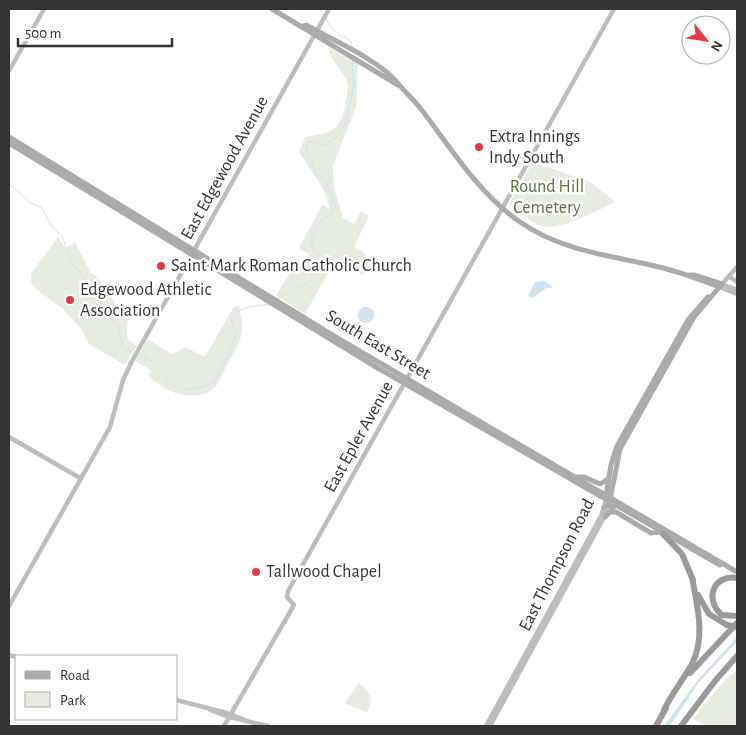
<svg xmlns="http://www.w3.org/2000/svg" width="746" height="735" viewBox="0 0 746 735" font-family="'Alegreya Sans',sans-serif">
  <rect width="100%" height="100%" fill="#fff"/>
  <!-- green -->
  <path fill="#e6ecdf" d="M328 47 358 64 356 107 333 165 334 188 343 218 354 224 361 211 369 216 354 247 363 251 368 262 362 264 365 272 362 275 335 261 305 314 276 295 292 270 298 274 309 254 299 248 322 205 330 209 324 190 299 152 305 137C332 133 342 130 346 101 347 95 349 86 347 81 341 69 331 61 328 47Z
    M533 162 590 182 615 202C599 210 565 228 547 227 534 226 520 212 510 205L511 200Z
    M58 237 66 248 75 242 91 273 97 277 128 321C126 334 125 340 137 346L125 365 89 344 82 330 63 309 36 289 31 282V274Z
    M238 305C248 332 239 344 226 367 223 373 220 382 215 387 197 405 162 392 149 375L151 370 135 361 148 339 172 354 185 347 205 357 233 308Z
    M737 670V726H706L693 719 725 680Z
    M359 683C372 693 373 699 367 713L345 703Z"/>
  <!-- water -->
  <path fill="#cfe2ee" d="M544 281 551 285 552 288H546L533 298 528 296 535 282Z
    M358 315a8 8 0 1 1 16 0a8 8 0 1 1-16 0Z
    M737 637V642L699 682 670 726H664L697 681Z"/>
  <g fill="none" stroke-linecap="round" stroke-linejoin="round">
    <!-- stream -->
    <path stroke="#cfe2ee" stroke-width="1" d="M319 9 323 14
      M325 18 333 30 351 41 352 49
      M9 183 29 202 42 208 52 227 62 236 71 262 84 277 91 299 118 325 123 348 134 353
      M278 299C292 290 322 281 321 261L313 249 311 239 319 222 329 216 336 206 325 180 316 174 306 149 309 141 324 145 339 136 346 122 354 86 352 60
      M138 354C161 363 162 379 181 390L199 388 214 383 227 358 236 333 231 320C238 305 256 307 270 304"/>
    <!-- secondary -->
    <path stroke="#bdbdbd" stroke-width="4.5" d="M9 71 44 9
      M737 267 722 284 737 290
      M730 277 737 282
      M720 287 737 294
      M9 437 80 478
      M9 606 110 427 123 380 131 363 329 9
      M9 655 16 657
      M176 700 227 713 245 720
      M210 710 229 717 268 726
      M224 726 294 605 287 597 288 591 614 9
      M486 726 601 516 606 500
      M490 726 602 521 609 503"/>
    <!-- primary -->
    <path stroke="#ababab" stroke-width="5" d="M272 9 398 85
      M303 26 306 25C331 39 378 60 396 81 403 90 413 99 421 109 451 148 478 193 520 222 562 251 608 255 655 266 678 271 698 279 720 287
      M9 137 334 336 737 572
      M9 143 376 367 720 565
      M575 477H584L600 484 608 479
      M606 496 611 465 617 446 688 320 708 297
      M610 500 620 449 694 317 722 284 694 275H688
      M604 507 607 505 613 508
      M605 517 610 512H616L651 533 661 532"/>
    <!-- highway -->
    <path stroke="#9a9a9a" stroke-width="6" d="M663 534 682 554 693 580
      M737 578C713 574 704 600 722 615L737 616
      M698 595 709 614 727 625
      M690 673 737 623
      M664 710C672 693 683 680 692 664 706 636 697 606 692 577
      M656 726 666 708
      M681 726 715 681 737 656"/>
    <!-- highway-bridge -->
    <path stroke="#9a9a9a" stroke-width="6" d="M727 625 737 627"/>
  </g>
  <!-- markers -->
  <g fill="#e63946" stroke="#fff" stroke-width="2">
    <circle cx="479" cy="147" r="5"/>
    <circle cx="161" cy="266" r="5"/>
    <circle cx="70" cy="300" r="5"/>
    <circle cx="256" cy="572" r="5"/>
  </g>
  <g text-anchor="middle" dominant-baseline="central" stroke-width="5" stroke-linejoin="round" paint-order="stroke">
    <!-- poi labels -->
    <g font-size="18" fill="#333" stroke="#fff" text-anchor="start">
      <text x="489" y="137">Extra Innings<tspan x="489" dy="21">Indy South</tspan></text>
      <text x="171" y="266">Saint Mark Roman Catholic Church</text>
      <text x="80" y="290">Edgewood Athletic<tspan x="80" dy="21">Association</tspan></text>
      <text x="266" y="572">Tallwood Chapel</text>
    </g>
    <!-- street labels -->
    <g font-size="18" fill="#333" stroke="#fff">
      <text transform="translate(225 168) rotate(-61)">East Edgewood Avenue</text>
      <text transform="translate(378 345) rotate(31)">South East Street</text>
      <text transform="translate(359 437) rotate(-61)">East Epler Avenue</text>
      <text transform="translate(557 565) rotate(-63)">East Thompson Road</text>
    </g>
    <!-- park labels -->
    <g font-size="18" fill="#56703f" stroke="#fff">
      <text x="547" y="187">Round Hill<tspan x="547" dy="21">Cemetery</tspan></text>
    </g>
  </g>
  <!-- border -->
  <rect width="746" height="735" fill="none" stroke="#333333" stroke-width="20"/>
  <!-- legend -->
  <rect x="15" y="655" width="162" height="65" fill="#ffffff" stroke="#adadad"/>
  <rect x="25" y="671" width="25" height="8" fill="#ababab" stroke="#adadad"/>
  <text x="60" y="680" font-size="15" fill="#333333">Road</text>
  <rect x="25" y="692" width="25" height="15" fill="#e6ecdf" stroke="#adadad"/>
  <text x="60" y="705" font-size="15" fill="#333333">Park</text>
  <!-- north arrow -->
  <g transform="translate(706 40) rotate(120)"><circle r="24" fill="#ffffff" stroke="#adadad"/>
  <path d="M0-4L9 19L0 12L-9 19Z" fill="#e63946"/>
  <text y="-8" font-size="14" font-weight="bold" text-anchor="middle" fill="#333333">N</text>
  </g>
  <!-- scale -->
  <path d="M18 38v8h154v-8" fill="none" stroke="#333333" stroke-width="2.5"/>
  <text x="25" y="38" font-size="15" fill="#333333" stroke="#ffffff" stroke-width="4" paint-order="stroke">500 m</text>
</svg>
